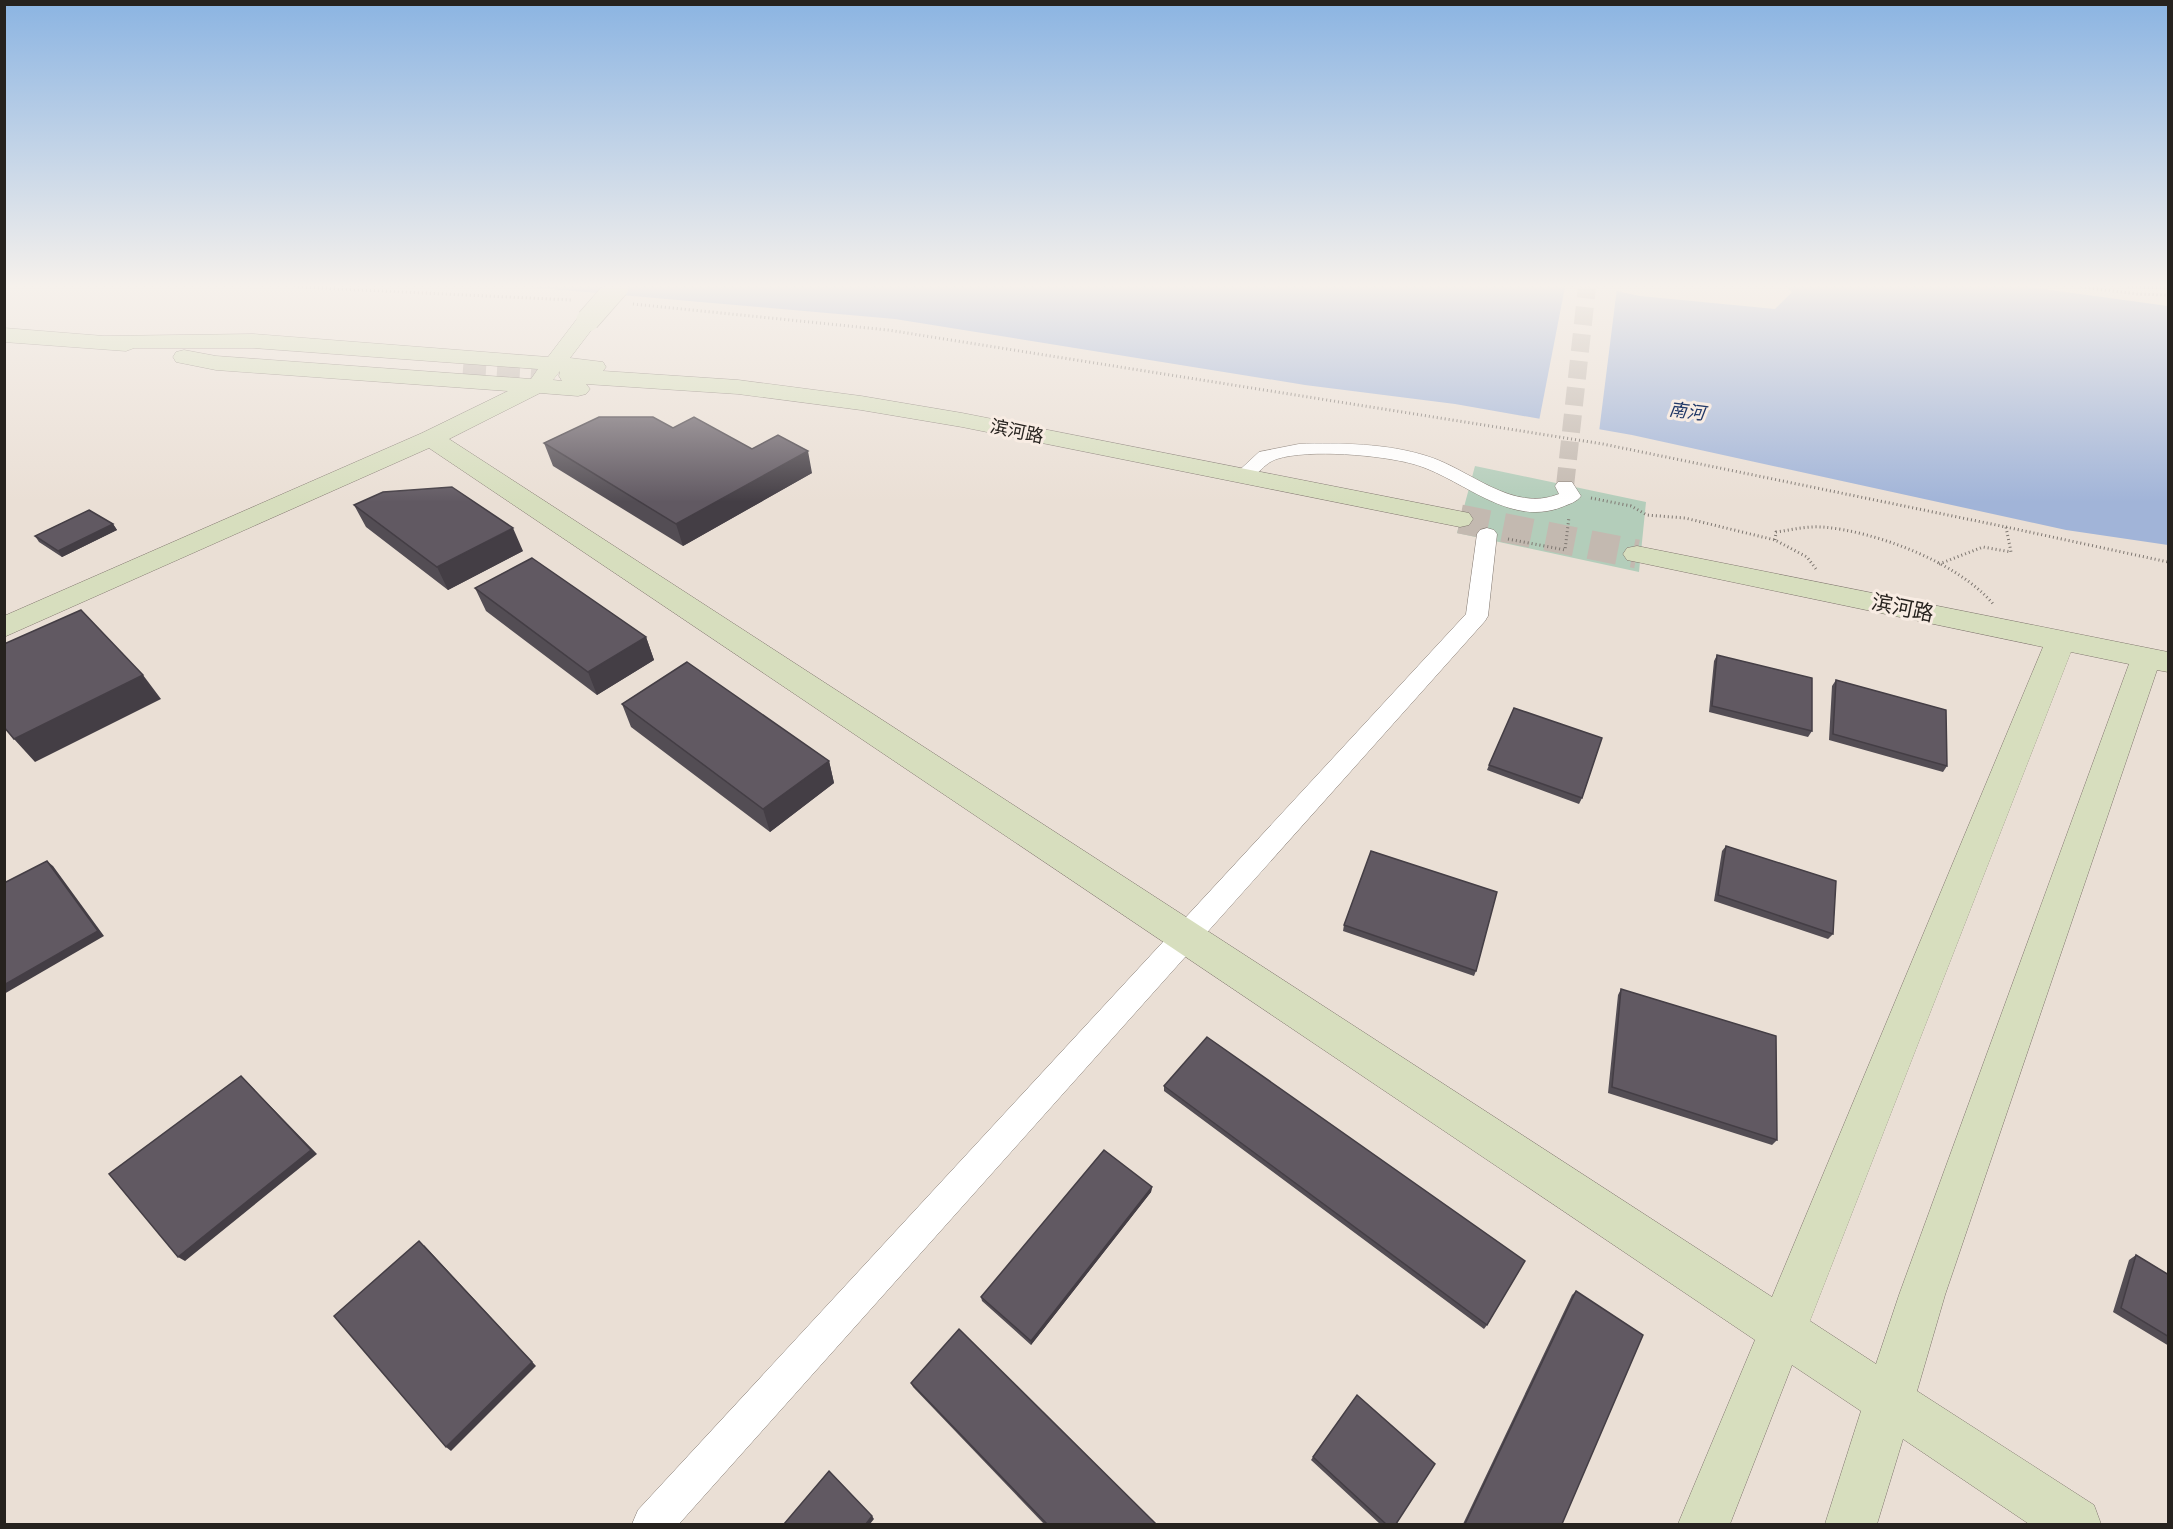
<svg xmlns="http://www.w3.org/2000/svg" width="2173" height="1529" viewBox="0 0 2173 1529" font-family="'IBM Plex Serif','Noto Sans SC',serif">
  <rect width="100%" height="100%" fill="#eadfd5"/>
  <!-- green -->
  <path fill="#b3cdba" d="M1475 466 1646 502 1639 572 1457 533Z"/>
  <!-- water -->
  <path fill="#a1b4d8" d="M529 287H1598L1640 296 1775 309 1792 292 1787 287H2029L2168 306V545L2066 530 1632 435 1455 404 1305 385 895 319Z"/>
  <!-- pier -->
  <path fill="#eadfd5" d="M1565 287 1617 288 1599 432 1539 421Z"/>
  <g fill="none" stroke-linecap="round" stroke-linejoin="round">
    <!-- street-tunnel -->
    <path stroke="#c3b9b0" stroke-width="18" stroke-dasharray="18 9" stroke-linecap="butt" d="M1565 486 1587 287"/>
    <!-- secondary-tunnel-far1 -->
    <path stroke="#c3b9b0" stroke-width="23" stroke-dasharray="23 11" stroke-linecap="butt" d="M463 369 570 376"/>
    <!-- secondary-tunnel -->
    <path stroke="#c3b9b0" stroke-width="29" stroke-dasharray="29 15" stroke-linecap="butt" d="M1460 519 1637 554"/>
    <!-- street casing -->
    <g stroke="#80766e" stroke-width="1">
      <path id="street" d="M1299 444C1341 443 1386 443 1427 456 1470 469 1512 513 1559 494L1555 486 1558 482H1572L1581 496C1577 502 1569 504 1562 507 1508 528 1461 477 1413 464 1380 455 1309 449 1277 459 1260 464 1254 486 1235 481L1232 477 1259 452Z
        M1487 528 1494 530 1497 534 1488 616 1485 621 679 1524H632L638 1510 1466 614 1477 534 1480 530Z"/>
    </g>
    <!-- secondary casing -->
    <g stroke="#80766e" stroke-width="1">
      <path id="secondary" d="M588 314 596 315 599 320 570 358 603 362 606 367 603 371 738 380 861 396 962 413 1469 513 1473 519 1469 525 1460 527 962 427 861 410 738 394 586 384 590 389 586 394 578 396 540 393 449 439 1772 1297 2043 647 1637 562 1627 560 1623 554 1627 548 1637 546 2168 652V672L2157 670 1945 1295 1917 1391 2094 1505 2101 1524H2029L1903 1439 1877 1524H1825L1861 1411 1792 1365 1730 1524H1678L1755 1340 429 448 4 637V616L422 433 508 391 216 370 176 362 173 357 176 352 184 350 216 356 531 379 538 369 253 348H134L126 351 4 342V328L104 336 253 334 548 357 580 315ZM560 371 559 376 562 381 553 380ZM2071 652 2129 664 1899 1295 1876 1364 1810 1321Z"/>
    </g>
    <!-- path -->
    <path stroke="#7e7771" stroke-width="3" stroke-dasharray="1 3" stroke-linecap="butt" d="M298 287 572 300
      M2081 287 2137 294 2168 295
      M2128 287 2168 288
      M633 304 888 330 1603 444 2006 527 2011 552 1983 547 1939 564
      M1591 498 1631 506 1647 515 1685 518 1775 540 1807 557 1816 569
      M2006 527 2168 562
      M1508 539 1565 550 1569 517
      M1775 540 1776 532C1791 530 1806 526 1822 527 1875 531 1960 563 1994 605"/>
    <!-- street -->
    <use href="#street" fill="#fff" fill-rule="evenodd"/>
    <!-- secondary -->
    <use href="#secondary" fill="#d7debe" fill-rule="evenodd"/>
    <!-- secondary-bridge casing -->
    <g stroke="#80766e" stroke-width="24" stroke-linecap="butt">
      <path id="secondary-bridge" d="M588 320 617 287"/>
    </g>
    <!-- secondary-bridge -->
    <use href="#secondary-bridge" stroke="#d7debe" stroke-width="23"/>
  </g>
  <!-- wall -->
  <path fill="#534d54" d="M673 428 752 449 812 473 683 546 553 466 544 443Z
    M354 505 523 551 448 590 366 527Z
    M113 524 117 530 62 557 39 542 35 536Z
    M475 588 646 637 654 660 597 695 486 611Z
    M1717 655 1812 731 1808 737 1709 712 1714 661Z
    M1836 680 1947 766 1943 772 1829 740 1832 686Z
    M622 704 829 761 834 783 770 832 631 727Z
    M1489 765 1582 798 1579 804 1487 770Z
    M1726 846 1833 934 1828 939 1714 901 1722 851Z
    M1344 925 1476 971 1474 976 1343 931Z
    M1621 989 1777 1140 1772 1145 1608 1093 1618 995Z
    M1164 1086 1487 1325 1484 1329 1164 1091Z
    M1152 1187 1151 1192 1031 1345 982 1301 981 1297Z
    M2136 1255 2169 1275V1346L2113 1312 2129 1260Z
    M1576 1291 1562 1524H1463L1572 1295Z
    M911 1383 1156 1524H1044L913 1387Z
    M1313 1457 1396 1524H1380L1311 1460Z"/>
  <!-- shaded-wall -->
  <path fill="#443e45" d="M808 451 812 473 683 546 676 524Z
    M113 524 117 530 62 557 58 551Z
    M513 528 523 551 448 590 437 567Z
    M646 637 654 660 597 695 588 672Z
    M143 675 161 699 35 762 14 739Z
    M829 761 834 783 770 832 763 809Z
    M47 861 53 866 104 936 4 994V985Z
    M246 1081 317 1154 185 1261 178 1257Z
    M1152 1187 1151 1192 1031 1345V1341Z
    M424 1245 536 1366 451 1451 446 1447Z
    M872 1516 874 1519 870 1524H866Z"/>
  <!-- building -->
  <path fill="#615962" stroke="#443e45" stroke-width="1.5" d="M599 417H653L673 428 694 417 752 449 778 435 808 451 676 524 544 443Z
    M452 487 513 528 437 567 354 505 383 492Z
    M89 510 113 524 58 551 35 536Z
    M532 558 646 637 588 672 475 588Z
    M81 610 143 675 14 739 4 727V644Z
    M1717 655 1812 678V731L1712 706Z
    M687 662 829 761 763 809 622 704Z
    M1836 680 1946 710 1947 766 1833 734Z
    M1514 708 1602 738 1582 798 1489 765Z
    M1726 846 1836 881 1833 934 1718 895Z
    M1371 851 1497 892 1476 971 1344 925Z
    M47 861 98 931 4 985V883Z
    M1621 989 1776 1036 1777 1140 1612 1087Z
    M1207 1037 1525 1261 1487 1325 1164 1086Z
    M241 1076 311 1150 178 1257 109 1174Z
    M1104 1150 1152 1187 1031 1341 981 1297Z
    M419 1241 532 1362 446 1447 334 1316Z
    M2136 1255 2169 1275V1337L2121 1308Z
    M1576 1291 1643 1335 1562 1524H1465Z
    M959 1329 1156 1524H1047L911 1383Z
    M1357 1395 1435 1464 1396 1524H1386L1313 1457Z
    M829 1471 872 1516 866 1524H784Z"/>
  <!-- sky -->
  <linearGradient id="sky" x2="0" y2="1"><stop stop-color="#8bb4e2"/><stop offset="0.57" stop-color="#f6f1ec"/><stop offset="1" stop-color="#f6f1ec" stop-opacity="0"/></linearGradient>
  <rect width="2173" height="502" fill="url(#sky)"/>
  <g text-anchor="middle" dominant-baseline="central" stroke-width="6" stroke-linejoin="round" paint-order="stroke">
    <!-- far-water labels -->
    <g font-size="18" font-style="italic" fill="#223968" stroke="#f8ece3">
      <text transform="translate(1687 411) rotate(7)">南河</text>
    </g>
    <!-- far-street labels -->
    <g font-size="18" fill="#26221e" stroke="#f8ece3">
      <text transform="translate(1017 431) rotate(12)">滨河路</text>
    </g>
    <!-- street labels -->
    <g font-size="21" fill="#26221e" stroke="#f8ece3">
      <text transform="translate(1903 607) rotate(12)">滨河路</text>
    </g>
  </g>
  <!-- border -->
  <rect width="2173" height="1529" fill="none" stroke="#26221e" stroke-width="12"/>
</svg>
